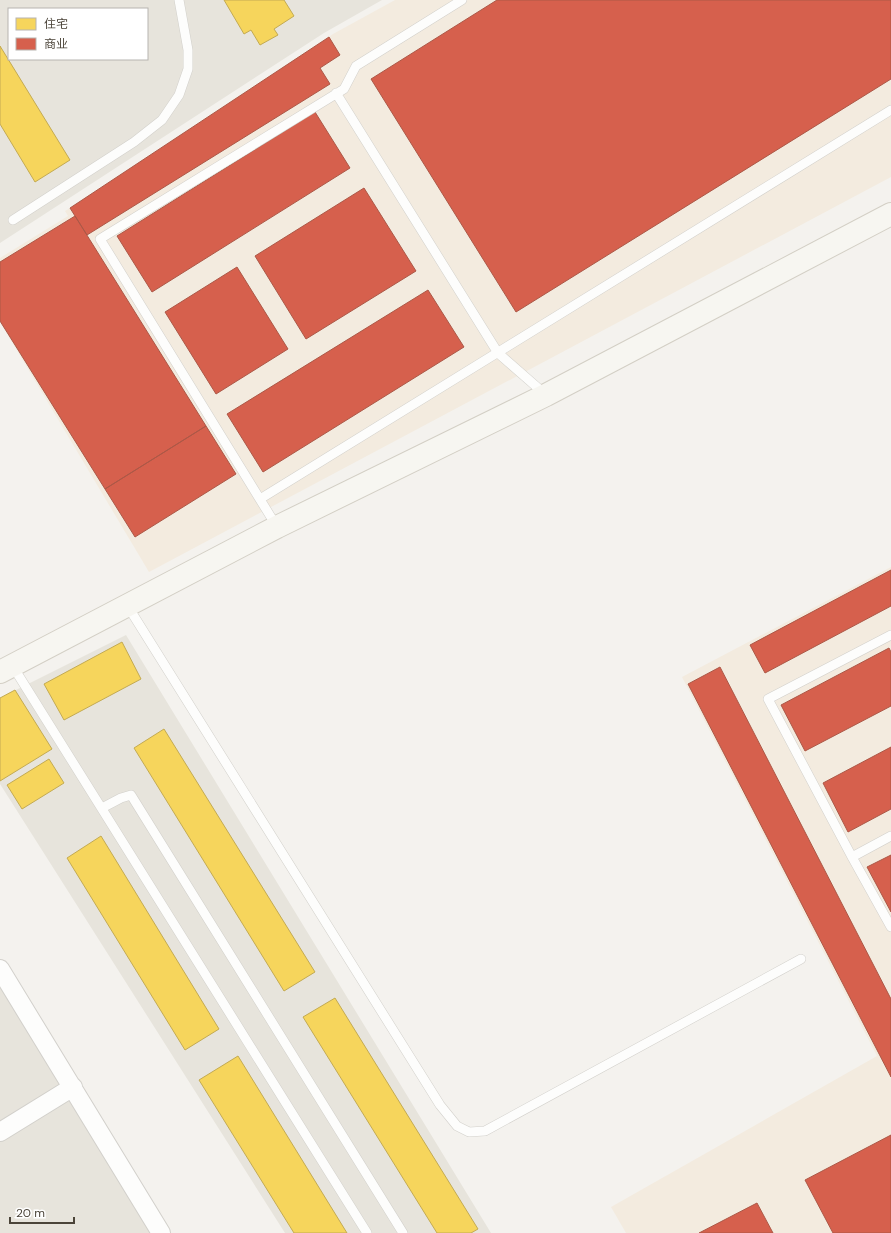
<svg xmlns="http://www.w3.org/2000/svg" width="891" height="1233" viewBox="0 0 891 1233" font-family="'DM Sans','Noto Sans SC',sans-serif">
  <rect width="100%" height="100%" fill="#f4f2ee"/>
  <!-- residential -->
  <path fill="#e7e4dc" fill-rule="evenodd" d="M0 0H382L324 33 0 243ZM9 9H147V59H9Z
    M126 635 491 1233H285L0 784V698Z
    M0 982 153 1233H0Z"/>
  <!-- commercial -->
  <path fill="#f3ebdf" d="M395 0H891V177L149 572 0 322V258L68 216 65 211 70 208 333 34Z
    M891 567V1233H626L611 1207 877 1056 682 677Z"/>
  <!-- homes -->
  <path fill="#f6d55c" stroke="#c3aa52" d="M224 0H284L294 16 274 29 278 35 260 45 251 30 244 34Z
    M0 46 70 160 35 182 0 124Z
    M122 642 141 679 64 720 44 684Z
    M15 690 52 749 0 781V698Z
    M164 729 315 972 284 991 134 748Z
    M49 759 64 783 22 809 7 785Z
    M101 836 219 1029 185 1050 67 858Z
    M335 998 478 1229 471 1233H437L303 1017Z
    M238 1056 347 1233H294L199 1080Z"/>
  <!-- shops -->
  <path fill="#d6604d" stroke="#ac5847" d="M497 0H891V79L516 312 371 79Z
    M329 37 340 55 320 68 330 84 87 235 70 208Z
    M315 112 350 168 152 292 117 236Z
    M364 188 416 271 306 339 255 256Z
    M75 216 206 426 105 489 0 321V262Z
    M237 267 288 349 216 394 165 312Z
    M428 290 464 347 263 472 227 414Z
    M206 426 236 474 135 537 105 489Z
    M891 570V606L765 673 750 645Z
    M889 648 891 652V706L805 751 781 705Z
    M720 667 891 999V1077L688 684Z
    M891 747V809L848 832 823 783Z
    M891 855V912L867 867Z
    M891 1135V1233H833L805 1180Z
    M757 1203 773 1233H699Z"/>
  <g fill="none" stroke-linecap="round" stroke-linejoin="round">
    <!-- lane casing -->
    <g stroke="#d2d0cb" stroke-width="10">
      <path id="lane" d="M336 93 498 353 546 395
        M13 220 134 142 162 120 179 95 188 69V50L179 0
        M260 499 891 110
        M277 527 100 239 344 89 356 66 462 0
        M127 605 440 1105 457 1126 469 1132 485 1131 801 959
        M891 635 768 699 852 857 891 927
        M12 665 367 1233
        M102 808 121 798 131 795 403 1233
        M852 857 891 836"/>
    </g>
    <!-- street casing -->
    <g stroke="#d2d0cb" stroke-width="20">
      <path id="street" d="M0 969 161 1233
        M0 1132 73 1087"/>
    </g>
    <!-- secondary casing -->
    <g stroke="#d3cfc5" stroke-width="24">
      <path id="secondary" d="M0 672 277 527 546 395 891 214"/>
    </g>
    <!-- lane -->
    <use href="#lane" stroke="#fdfdfc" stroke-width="9"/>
    <!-- street -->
    <use href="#street" stroke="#fdfdfc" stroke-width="18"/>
    <!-- secondary -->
    <use href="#secondary" stroke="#f7f6f1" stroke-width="22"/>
  </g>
  <!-- legend -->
  <rect x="8" y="8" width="140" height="52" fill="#ffffff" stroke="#b7b4b0"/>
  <rect x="16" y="18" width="20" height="12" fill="#f6d55c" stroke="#b7b4b0"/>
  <text x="44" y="28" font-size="12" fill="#4b4439">住宅</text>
  <rect x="16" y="38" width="20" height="12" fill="#d6604d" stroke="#b7b4b0"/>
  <text x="44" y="48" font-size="12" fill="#4b4439">商业</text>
  <!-- scale -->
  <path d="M10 1217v6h64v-6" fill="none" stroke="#4b4439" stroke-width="2"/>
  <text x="16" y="1217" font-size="12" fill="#4b4439" stroke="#ffffff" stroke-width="3" paint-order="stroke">20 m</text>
</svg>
